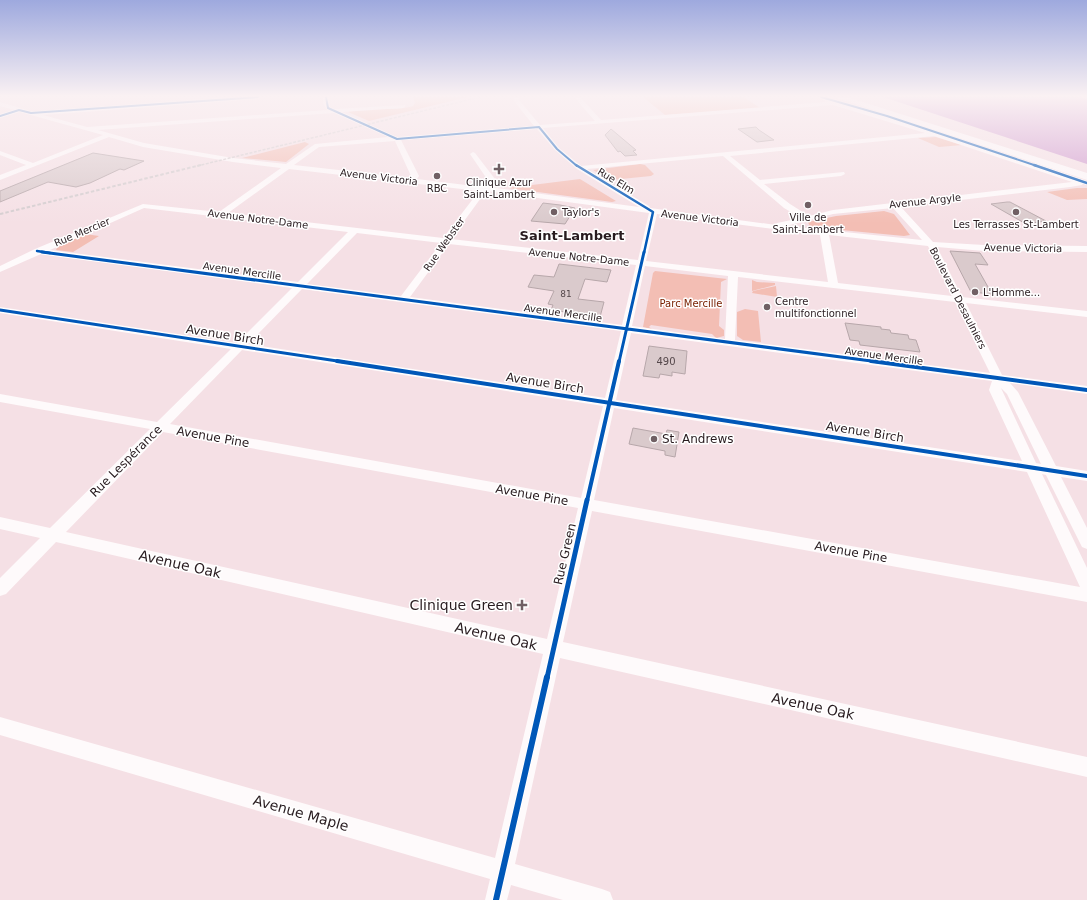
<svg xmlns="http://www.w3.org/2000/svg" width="1087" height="900" viewBox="0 0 1087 900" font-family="'DejaVu Sans',sans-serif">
  <rect width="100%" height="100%" fill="#f5e0e5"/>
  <!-- green -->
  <path fill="#f3beb4" d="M413 97H468L369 121 348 112C369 106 393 112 413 106L415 103Z
    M643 97H744L760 108 665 115Z
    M936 137 962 145 939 147 918 138Z
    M305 142 309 144 286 162 242 158Z
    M640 164 645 165 654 174 651 176 611 180 593 170Z
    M580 179 616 201 612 202 508 188Z
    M1077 188H1087V199L1067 200 1047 192Z
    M884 211 894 214 910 235 904 236 810 227 808 222 836 216Z
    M85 234 99 236 73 252 56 250 58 246Z
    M655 271 727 279 721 282 719 326 724 330V336L716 338 712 334 651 325 649 327 652 329 643 327 653 273Z
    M752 280 757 282 775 283V285L752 291Z
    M776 286 777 297 752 293 753 291Z
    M745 309 758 311 761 342 743 340 737 336V312Z"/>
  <!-- water -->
  <path fill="#cf99ce" d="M883 97H1079L1087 99V164Z"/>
  <!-- building -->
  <path fill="#dacacc" stroke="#b7a7aa" d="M756 127 759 130 774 140 757 142 738 129Z
    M611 129 636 150 633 151 637 155 625 156 620 151 618 152 605 135Z
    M93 153 144 161 124 170 120 169 90 183 76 187 48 182 0 202V191Z
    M1007 202H1010L1046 221 1026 224 991 204Z
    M543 203 560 205 575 208 565 224 531 221Z
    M950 251 980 253 988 265 975 264 992 294 971 292Z
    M559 264 611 270 607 282 585 279 578 299 604 302 600 317 551 310 553 305 548 304 554 291 528 287 534 275 554 277Z
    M845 323 881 327V329L890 330 891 333 908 335 909 339 916 340 920 352 860 345 859 341 850 340Z
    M649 346 687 351 685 374 672 372V376L660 374 659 378 643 376Z
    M633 428 666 434 667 430 679 432 675 457 665 455V451L629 444Z"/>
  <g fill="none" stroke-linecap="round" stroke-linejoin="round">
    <!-- minor -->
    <path fill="#fefafb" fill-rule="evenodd" d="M233 97H261L258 99 43 115 87 127 327 110 323 103V97H329L330 107 335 109 405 105V107L403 108 342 112 397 137 534 126 514 101V97H520L519 100 540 125 595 121 574 97H580L601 120 825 102V100L827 99 909 124 1081 180 1083 183 1082 185 1070 187 901 207 933 242 984 245 1087 246V252L984 251 937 247 962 297 1087 311V317L966 303 1002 375 1087 386V394L1010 383 1018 392 1056 466 1087 471V481L1061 477 1087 528V549L1082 547 1046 475 1042 474 1087 568V602L592 511 563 642 1087 757V777L560 658 515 864 602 889 610 892 613 900H563L511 885 507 900H485L490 879 0 735V717L495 858 543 654 56 542 6 594 0 596V578L40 538 0 529V517L50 528 150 429 0 402V394L157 422 231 349 0 313V307L237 343 292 288 41 254 0 272V266L35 249 143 204 219 212 281 168 233 162 143 147 109 137 0 180V175L26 165 0 155V151L33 163 103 135 20 112 0 118V114L14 110 0 106V102L37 113 40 111ZM833 105 925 133 581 166 559 148 543 128ZM334 113 388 137 315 144 286 164 233 158 144 143 98 130ZM537 129 555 150 577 169 639 207 489 187 495 179 475 153 473 152 470 154 487 179 482 187 417 179 419 176 401 140ZM934 136 1072 182 833 210 809 216 790 204 764 184 841 176 845 174 844 172 760 180 730 156ZM395 141 411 176 410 178 294 165 319 147ZM723 156 784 208 801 218 777 223 776 225 650 208 649 206 587 169ZM289 169 479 191 443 238 228 213ZM486 191 649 213 638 260 451 239ZM144 208 348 232 298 282 50 250ZM893 208 922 240 786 226 833 214ZM657 214 820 235 828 282 646 261ZM357 233 441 243 401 296 307 284ZM829 235 928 246 952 296 838 283ZM449 244 636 265 622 325 410 297ZM645 266 728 276 725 339 632 326ZM738 277 955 302 990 373 735 340ZM302 289 621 331 605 398 248 344ZM631 333 992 381 989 390 1022 461 616 400ZM242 350 603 406 581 498 170 424ZM1001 388 1007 394 1041 464 1036 463ZM614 408 1027 472 1080 587 594 500ZM163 432 578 508 547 639 66 532Z"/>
    <!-- highway -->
    <path fill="#fefafb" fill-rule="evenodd" d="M834 97H847L1087 173V180Z"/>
    <!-- rail-far1 -->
    <path stroke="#d4cdcf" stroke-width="1.5" stroke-dasharray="3 1.5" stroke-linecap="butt" d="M197 166 480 97"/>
    <!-- rail -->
    <path stroke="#d4cdcf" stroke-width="2" stroke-dasharray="3.5 2" stroke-linecap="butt" d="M0 214 201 165"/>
    <!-- cycleway-far5 casing -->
    <g stroke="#fff" stroke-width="3">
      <path id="cycleway-far5" d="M326 97 328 108 397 139 539 127 557 149 577 166
        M821 97 887 116 1037 166
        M0 116 19 110 31 113 258 97"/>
    </g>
    <!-- cycleway-far4 casing -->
    <g stroke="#fff" stroke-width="4">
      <path id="cycleway-far4" d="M576 165 653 212 644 253
        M1034 165 1087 183
        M37 251 50 253"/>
    </g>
    <!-- cycleway-far3 casing -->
    <g stroke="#fff" stroke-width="5">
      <path id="cycleway-far3" d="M42 252 879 362
        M0 310 344 362
        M619 362 644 252"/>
    </g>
    <!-- cycleway-far2 casing -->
    <g stroke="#fff" stroke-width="6">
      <path id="cycleway-far2" d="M337 361 1087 476
        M871 361 1087 390
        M587 501 619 361"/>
    </g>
    <!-- cycleway-far1 casing -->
    <g stroke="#fff" stroke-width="8">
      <path id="cycleway-far1" d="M547 678 587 500"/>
    </g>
    <!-- cycleway casing -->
    <g stroke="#fff" stroke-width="8">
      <path id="cycleway" d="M496 900 547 677"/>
    </g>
    <!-- cycleway-far5 -->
    <use href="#cycleway-far5" stroke="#0057b8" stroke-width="2"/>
    <!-- cycleway-far4 -->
    <use href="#cycleway-far4" stroke="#0057b8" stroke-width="2.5"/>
    <!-- cycleway-far3 -->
    <use href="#cycleway-far3" stroke="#0057b8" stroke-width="3"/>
    <!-- cycleway-far2 -->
    <use href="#cycleway-far2" stroke="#0057b8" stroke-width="4"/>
    <!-- cycleway-far1 -->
    <use href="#cycleway-far1" stroke="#0057b8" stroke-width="5"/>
    <!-- cycleway -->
    <use href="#cycleway" stroke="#0057b8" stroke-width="6"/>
  </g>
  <!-- sky -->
  <linearGradient id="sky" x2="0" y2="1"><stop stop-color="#9ea9de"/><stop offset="0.43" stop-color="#faf1f3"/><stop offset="1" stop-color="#faf1f3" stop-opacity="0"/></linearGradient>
  <rect width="1087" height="223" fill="url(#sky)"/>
  <!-- markers -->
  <g fill="#706064" stroke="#fff" stroke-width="1.5">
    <path d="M497 163h4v4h4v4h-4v4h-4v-4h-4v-4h4z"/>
    <circle cx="437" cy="176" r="4"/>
    <circle cx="808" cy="205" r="4"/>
    <circle cx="554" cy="212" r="4"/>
    <circle cx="1016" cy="212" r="4"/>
    <circle cx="975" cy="292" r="4"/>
    <circle cx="767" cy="307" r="4"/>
    <circle cx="654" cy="439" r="4"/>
    <path d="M520 599h4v4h4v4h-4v4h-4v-4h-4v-4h4z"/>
  </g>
  <g text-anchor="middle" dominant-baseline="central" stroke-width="3" stroke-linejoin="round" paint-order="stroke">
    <!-- far-number labels -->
    <g font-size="9" fill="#54474a">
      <text x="566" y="294">81</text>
    </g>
    <!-- far-street labels -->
    <g font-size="10" fill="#281b1f" stroke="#fff">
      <text transform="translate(379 177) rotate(7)">Avenue Victoria</text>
      <text transform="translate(616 181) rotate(31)">Rue Elm</text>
      <text transform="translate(925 201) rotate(-6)">Avenue Argyle</text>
      <text transform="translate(700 218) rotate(7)">Avenue Victoria</text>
      <text transform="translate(258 219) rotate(7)">Avenue Notre-Dame</text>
      <text transform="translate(82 232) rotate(-23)">Rue Mercier</text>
      <text transform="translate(444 244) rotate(-55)">Rue Webster</text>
      <text transform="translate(1023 248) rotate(1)">Avenue Victoria</text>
      <text transform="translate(579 257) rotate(6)">Avenue Notre-Dame</text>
      <text transform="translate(242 271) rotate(8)">Avenue Mercille</text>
      <text transform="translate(958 298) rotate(63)">Boulevard Desaulniers</text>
      <text transform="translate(563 313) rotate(8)">Avenue Mercille</text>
      <text transform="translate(884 356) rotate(8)">Avenue Mercille</text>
    </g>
    <!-- far-poi labels -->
    <g font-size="10" fill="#281b1f" stroke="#fff">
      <text x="499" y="182">Clinique Azur<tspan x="499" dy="12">Saint-Lambert</tspan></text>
      <text x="437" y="188">RBC</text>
      <text x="562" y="212" text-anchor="start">Taylor's</text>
      <text x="808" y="217">Ville de<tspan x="808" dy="12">Saint-Lambert</tspan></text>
      <text x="1016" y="224">Les Terrasses St-Lambert</text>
      <text x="983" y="292" text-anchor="start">L'Homme...</text>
      <text x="775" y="301" text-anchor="start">Centre<tspan x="775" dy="12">multifonctionnel</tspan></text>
    </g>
    <!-- far-park labels -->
    <g font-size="10" fill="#792100" stroke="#fff">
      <text x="691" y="303">Parc Mercille</text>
    </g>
    <!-- number labels -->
    <g font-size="10" fill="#54474a">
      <text x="666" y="361">490</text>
    </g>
    <!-- street labels -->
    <g font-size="12" fill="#281b1f" stroke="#fff">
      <text transform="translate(225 335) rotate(9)">Avenue Birch</text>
      <text transform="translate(545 383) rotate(9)">Avenue Birch</text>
      <text transform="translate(865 432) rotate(9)">Avenue Birch</text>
      <text transform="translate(213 437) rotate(10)">Avenue Pine</text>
      <text transform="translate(126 461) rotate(-45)">Rue Lespérance</text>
      <text transform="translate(532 495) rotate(10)">Avenue Pine</text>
      <text transform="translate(851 552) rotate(10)">Avenue Pine</text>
      <text transform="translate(565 554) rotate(-77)">Rue Green</text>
    </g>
    <!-- poi labels -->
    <g font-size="12" fill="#281b1f" stroke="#fff" text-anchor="start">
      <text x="662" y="439">St. Andrews</text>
    </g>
    <!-- far-district labels -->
    <g font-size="13" font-weight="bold" fill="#281b1f" stroke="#fff">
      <text x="572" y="235">Saint-Lambert</text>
    </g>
    <!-- near-street labels -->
    <g font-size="14" fill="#281b1f" stroke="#fff">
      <text transform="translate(180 564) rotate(13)">Avenue Oak</text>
      <text transform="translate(496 636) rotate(13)">Avenue Oak</text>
      <text transform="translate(813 706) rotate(12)">Avenue Oak</text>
      <text transform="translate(301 813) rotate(16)">Avenue Maple</text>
    </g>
    <!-- near-poi labels -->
    <g font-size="14" fill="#281b1f" stroke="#fff" text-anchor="end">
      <text x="513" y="605">Clinique Green</text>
    </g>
  </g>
</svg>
